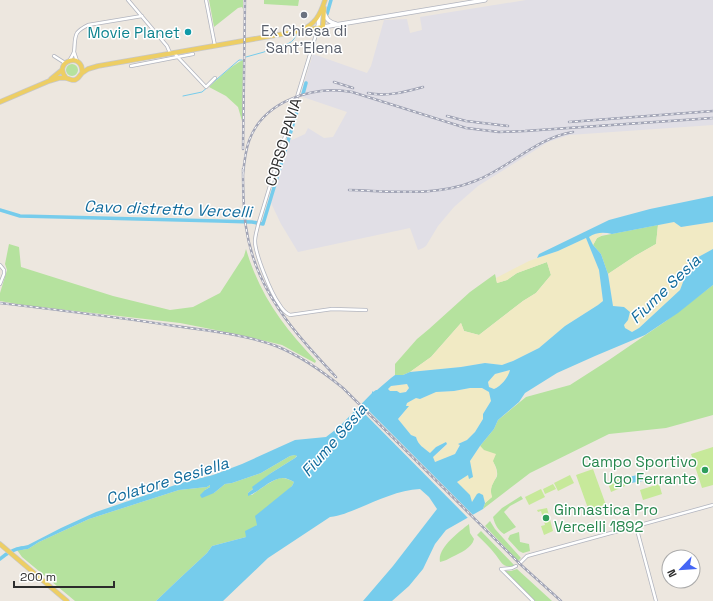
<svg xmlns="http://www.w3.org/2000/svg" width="713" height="601" viewBox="0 0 713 601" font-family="'Space Grotesk',sans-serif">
  <rect width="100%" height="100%" fill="#ede7df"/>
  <!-- industrial -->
  <path fill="#e1dfe6" d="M526 0H713V125L569 135 548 142 478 186 454 207 438 226 426 246 423 248 418 250 410 228 298 252 281 224 271 203 290 139 292 140 305 134 308 128 324 138 333 137 347 112 300 96 313 54 367 73 371 66 384 20 407 19 410 33 422 30 420 17Z"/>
  <!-- green -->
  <path fill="#b5e29e" d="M209 0H243V9L242 7 238 8 214 27Z
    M264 0H299L298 6 264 4Z
    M243 60 242 121 238 107 226 96 209 87C217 80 233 64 243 60Z
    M66 70a6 6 0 1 1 12 0a6 6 0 1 1-12 0Z
    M658 225 656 244 635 256 608 274 601 254 593 245 597 238 601 236Z
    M9 244 19 247 21 267 113 296 170 310 193 307 220 293 244 256 246 249C260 296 283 326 316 361L315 363 282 345 236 334 180 323 23 305 0 301V293L7 270 5 264Z
    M547 262 551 275 536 293 523 301 479 335 464 331 461 323 431 357 410 372 403 375H395V364L417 339 429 329 470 292 495 274 497 283 507 280 517 273Z
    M713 285V415L666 428 609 434 530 473 483 509 485 503 492 497C490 492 491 486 494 481 494 481 497 477 497 476 499 464 486 454 480 446L494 429 498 420 526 397 570 385 609 360 666 321Z
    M295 455H297L295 458 271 473 248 493V495H252C259 490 273 479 281 478 286 478 290 480 294 482L292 486 246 537 212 546 207 553 179 579 156 601H75L22 557 17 550 28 549 39 542 89 519 179 490 207 487 210 485V487L205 490 214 493 225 484 232 483 261 473 290 456Z
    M521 496 523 499 510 506 504 512 516 527 504 534C498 530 495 525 493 517L502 508Z
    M490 521 495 529 521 558 518 561 485 526Z
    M469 524 470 533 474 539C472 548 460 553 452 557 448 559 445 561 440 562 437 548 459 532 469 524Z
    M481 531 515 566C502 569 501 561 495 554 490 547 483 541 477 535Z
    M519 532 520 542 529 544 530 551 523 553 519 551 508 539 510 535Z
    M517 569 552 601H535L504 571H511Z"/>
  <!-- sand -->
  <path fill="#f1eac4" d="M674 222 681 227 713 222V249L691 261 680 290 639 328 632 332 624 328V325L628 320 624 307 613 306 608 274 635 256 656 244 658 225Z
    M603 232 601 236 597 238 593 245 588 237 591 235Z
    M586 238 599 270 603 301 598 305 565 326 539 348 513 361 502 365 485 363 461 367 410 372 431 357 461 323 464 331 479 335 523 301 536 293 551 275 547 262 517 273 507 280 497 283 496 278 529 261 558 251Z
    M511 370C508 378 501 386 494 389L489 387 488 382 495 374Z
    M407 384 409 388C406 391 404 393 400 393L397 391H390L388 390 391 386Z
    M470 388H482L489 392 491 401 483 414V419L475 432 467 440 458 444H460L455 454 435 462 433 457 447 445 446 442 436 447 430 453C424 448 418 445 416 437L411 435 398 419 403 414 407 403 416 398 420 399 436 392 454 391Z
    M480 446 484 450 496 454 493 461C495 466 498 472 496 477 493 485 489 487 492 497L485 503 483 498 472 502 457 482 468 474 471 468 470 461Z"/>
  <!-- pitch -->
  <path fill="#c7e99a" d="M713 447V485L702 488 691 454Z
    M593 469 606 505 589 511 576 475Z
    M570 475 574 483 558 491 554 483Z
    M622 478 625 486 611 492 608 483Z
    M553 484 556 489 545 494 543 489Z
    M659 484 662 494 643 500 640 490Z
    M541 489 545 497 529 505 525 497Z
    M547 508 553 531 544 535 541 526 545 525 541 511 538 512 537 510Z"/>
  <!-- water -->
  <path fill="#76ccec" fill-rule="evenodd" d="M713 196V222L681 227 674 222 612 234C604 232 596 232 589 237L593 245 601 254 608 274 613 306 624 307 630 312 628 320 624 325 625 328 632 332 639 328 680 290 691 261 713 249V285L678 313 645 335 595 356 557 373 525 393 519 402 498 420 494 429 480 446 470 461 473 477 469 479 468 475 457 482 470 495 472 502 477 494 479 493 483 495 485 503 483 509 446 530 435 544 423 569 409 586 392 601H363L393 566 437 509 429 497 420 489C399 490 378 500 359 508 349 512 340 516 330 517L268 558 223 601H156L179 579 207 553 212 546 246 537 245 531 257 525 255 516 292 486 294 482C290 480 287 478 282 478 270 479 259 492 248 496V493L253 489 252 487 271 473 295 458 297 456 295 455 290 456 261 473 232 483 225 484 214 493 202 498 201 497 200 495 205 490 210 487V485L207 487 179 490 89 519 39 542 28 549 19 550V547L28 545 61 528 96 512 181 483 213 475 242 464 295 440 326 437 339 427 372 393V391L373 392 376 390H377L391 378 395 375H403L410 372 461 367 485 363 502 365 513 361 539 348 565 326 598 305 603 301 599 270 586 238 558 251 537 258 539 254 609 220 650 209ZM510 370C508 378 501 386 494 389L489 387 488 382 495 374ZM407 384 409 388 406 392 400 393 397 391H390L388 389 391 386ZM470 388H482L489 392 491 401 483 414V419L475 432 467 440 458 444 460 445 455 454 435 462 433 457 447 444 446 442 436 447 430 453C424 448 418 445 416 437L411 435 398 419 409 406H406L407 403 416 398 420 399 436 392 454 391Z
    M641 474 643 481 631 483 629 477Z"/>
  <!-- pier -->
  <path fill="#ede7df" d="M360 402 474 516 469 519 357 406Z"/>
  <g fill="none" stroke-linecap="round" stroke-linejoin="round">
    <!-- stream -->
    <path stroke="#76ccec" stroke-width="1" d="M246 57 264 52 266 51 267 48C276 46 293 47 296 35
      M183 96 202 92 239 60H242"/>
    <!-- canal -->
    <path stroke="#76ccec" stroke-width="3.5" d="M327 14 331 0
      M303 94 306 83
      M0 210 20 216 219 221 252 222 263 224 298 108
      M0 559C7 553 13 549 22 548"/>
    <!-- minor casing -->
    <g stroke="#b2b5bf" stroke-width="4">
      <path id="minor" d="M128 0 167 46 170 53
        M206 0 215 46
        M318 28 258 225C257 230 255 236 255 241 255 254 271 293 279 304 282 309 285 313 290 315L332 309 366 310
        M74 52 77 61
        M174 53 206 87 215 78
        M54 56 65 63
        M69 61C71 58 73 55 74 52 75 46 74 38 77 33 80 29 84 27 88 25L142 16
        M131 66 193 54
        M0 265 4 270V274L0 284
        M636 526 656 601
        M520 563 527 556 713 505
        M501 569 533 601
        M502 569 512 568 516 566"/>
    </g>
    <!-- secondary casing -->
    <g stroke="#b2b5bf" stroke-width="5">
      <path id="secondary" d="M324 13C327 19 328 22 336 24
        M323 27 485 0
        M318 28 319 16"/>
    </g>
    <!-- primary casing -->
    <g stroke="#c8c8c8" stroke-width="5.5">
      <path id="primary" d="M305 30 323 27 324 8
        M66 78C52 61 84 51 82 73
        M51 79 62 70
        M0 102 49 81 59 78H66L72 80H75L78 78 82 73 88 69 98 66 300 31C315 24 320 16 325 0
        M0 544 67 601"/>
    </g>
    <!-- minor -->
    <use href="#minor" stroke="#fff" stroke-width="2.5"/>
    <!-- secondary -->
    <use href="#secondary" stroke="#fff" stroke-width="3.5"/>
    <!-- primary -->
    <use href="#primary" stroke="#edce64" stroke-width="4"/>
    <!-- rail casing -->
    <g stroke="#a2a5b6" stroke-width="2.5">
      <path id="rail" d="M334 82 353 88
        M368 93C387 97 405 92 423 87
        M447 116 466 121 508 126
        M569 122 713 111
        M243 149 245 0
        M243 169C243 189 243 208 246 227 255 290 294 332 336 377
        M243 175C244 164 245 152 249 141 263 101 313 85 352 92L466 128 499 132 525 131 713 118
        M349 190C391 191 436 197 475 181 509 168 536 138 573 132
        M0 303C58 310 117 317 175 326 209 331 243 334 276 346 301 356 322 371 343 388L520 564 561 601"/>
    </g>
    <!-- rail -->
    <use href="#rail" stroke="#fff" stroke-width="1" stroke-dasharray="3" stroke-linecap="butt"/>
  </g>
  <!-- markers -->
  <circle fill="#6b7280" stroke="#fff" stroke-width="1.5" cx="304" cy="15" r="4"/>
  <circle fill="#0f9aa8" stroke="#fff" stroke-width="1.5" cx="188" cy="32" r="4"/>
  <g fill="#2e9e5b" stroke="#fff" stroke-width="1.5">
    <circle cx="705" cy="470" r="4"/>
    <circle cx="546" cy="518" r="4"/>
  </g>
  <g text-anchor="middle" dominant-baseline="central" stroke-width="3" stroke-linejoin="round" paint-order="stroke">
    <!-- worship labels -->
    <g font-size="15" fill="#5b616d" stroke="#fff">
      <text x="304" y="30">Ex Chiesa di<tspan x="304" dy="17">Sant'Elena</tspan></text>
    </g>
    <!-- culture labels -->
    <g font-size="15" fill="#0d838f" stroke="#fff" text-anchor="end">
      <text x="180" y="32">Movie Planet</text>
    </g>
    <!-- street labels -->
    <g font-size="15" fill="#2c2c2c" stroke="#fff">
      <text transform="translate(283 142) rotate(-73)">CORSO PAVIA</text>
    </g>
    <!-- leisure labels -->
    <g font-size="15" fill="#27864d" stroke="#fff" text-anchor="end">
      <text x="697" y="461">Campo Sportivo<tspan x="697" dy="17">Ugo Ferrante</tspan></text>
      <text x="554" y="509" text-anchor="start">Ginnastica Pro<tspan x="554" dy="17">Vercelli 1892</tspan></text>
    </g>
    <!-- water labels -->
    <g font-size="16" font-style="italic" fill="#116b9c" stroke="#fff">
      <text transform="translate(168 209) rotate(2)">Cavo distretto Vercelli</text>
      <text transform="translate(665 289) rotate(-44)">Fiume Sesia</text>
      <text transform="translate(334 440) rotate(-49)">Fiume Sesia</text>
      <text transform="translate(167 481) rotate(-17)">Colatore Sesiella</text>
    </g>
  </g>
  <!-- north arrow -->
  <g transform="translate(681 569) rotate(245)"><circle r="19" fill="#ffffff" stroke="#ababab"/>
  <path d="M0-3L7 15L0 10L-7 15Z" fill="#4465f5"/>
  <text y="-6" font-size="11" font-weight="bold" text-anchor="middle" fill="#2c2c2c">N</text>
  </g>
  <!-- scale -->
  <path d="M14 581v6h100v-6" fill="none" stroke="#2c2c2c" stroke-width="2"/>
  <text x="20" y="581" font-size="12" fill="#2c2c2c" stroke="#ffffff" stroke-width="3" paint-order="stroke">200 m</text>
</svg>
